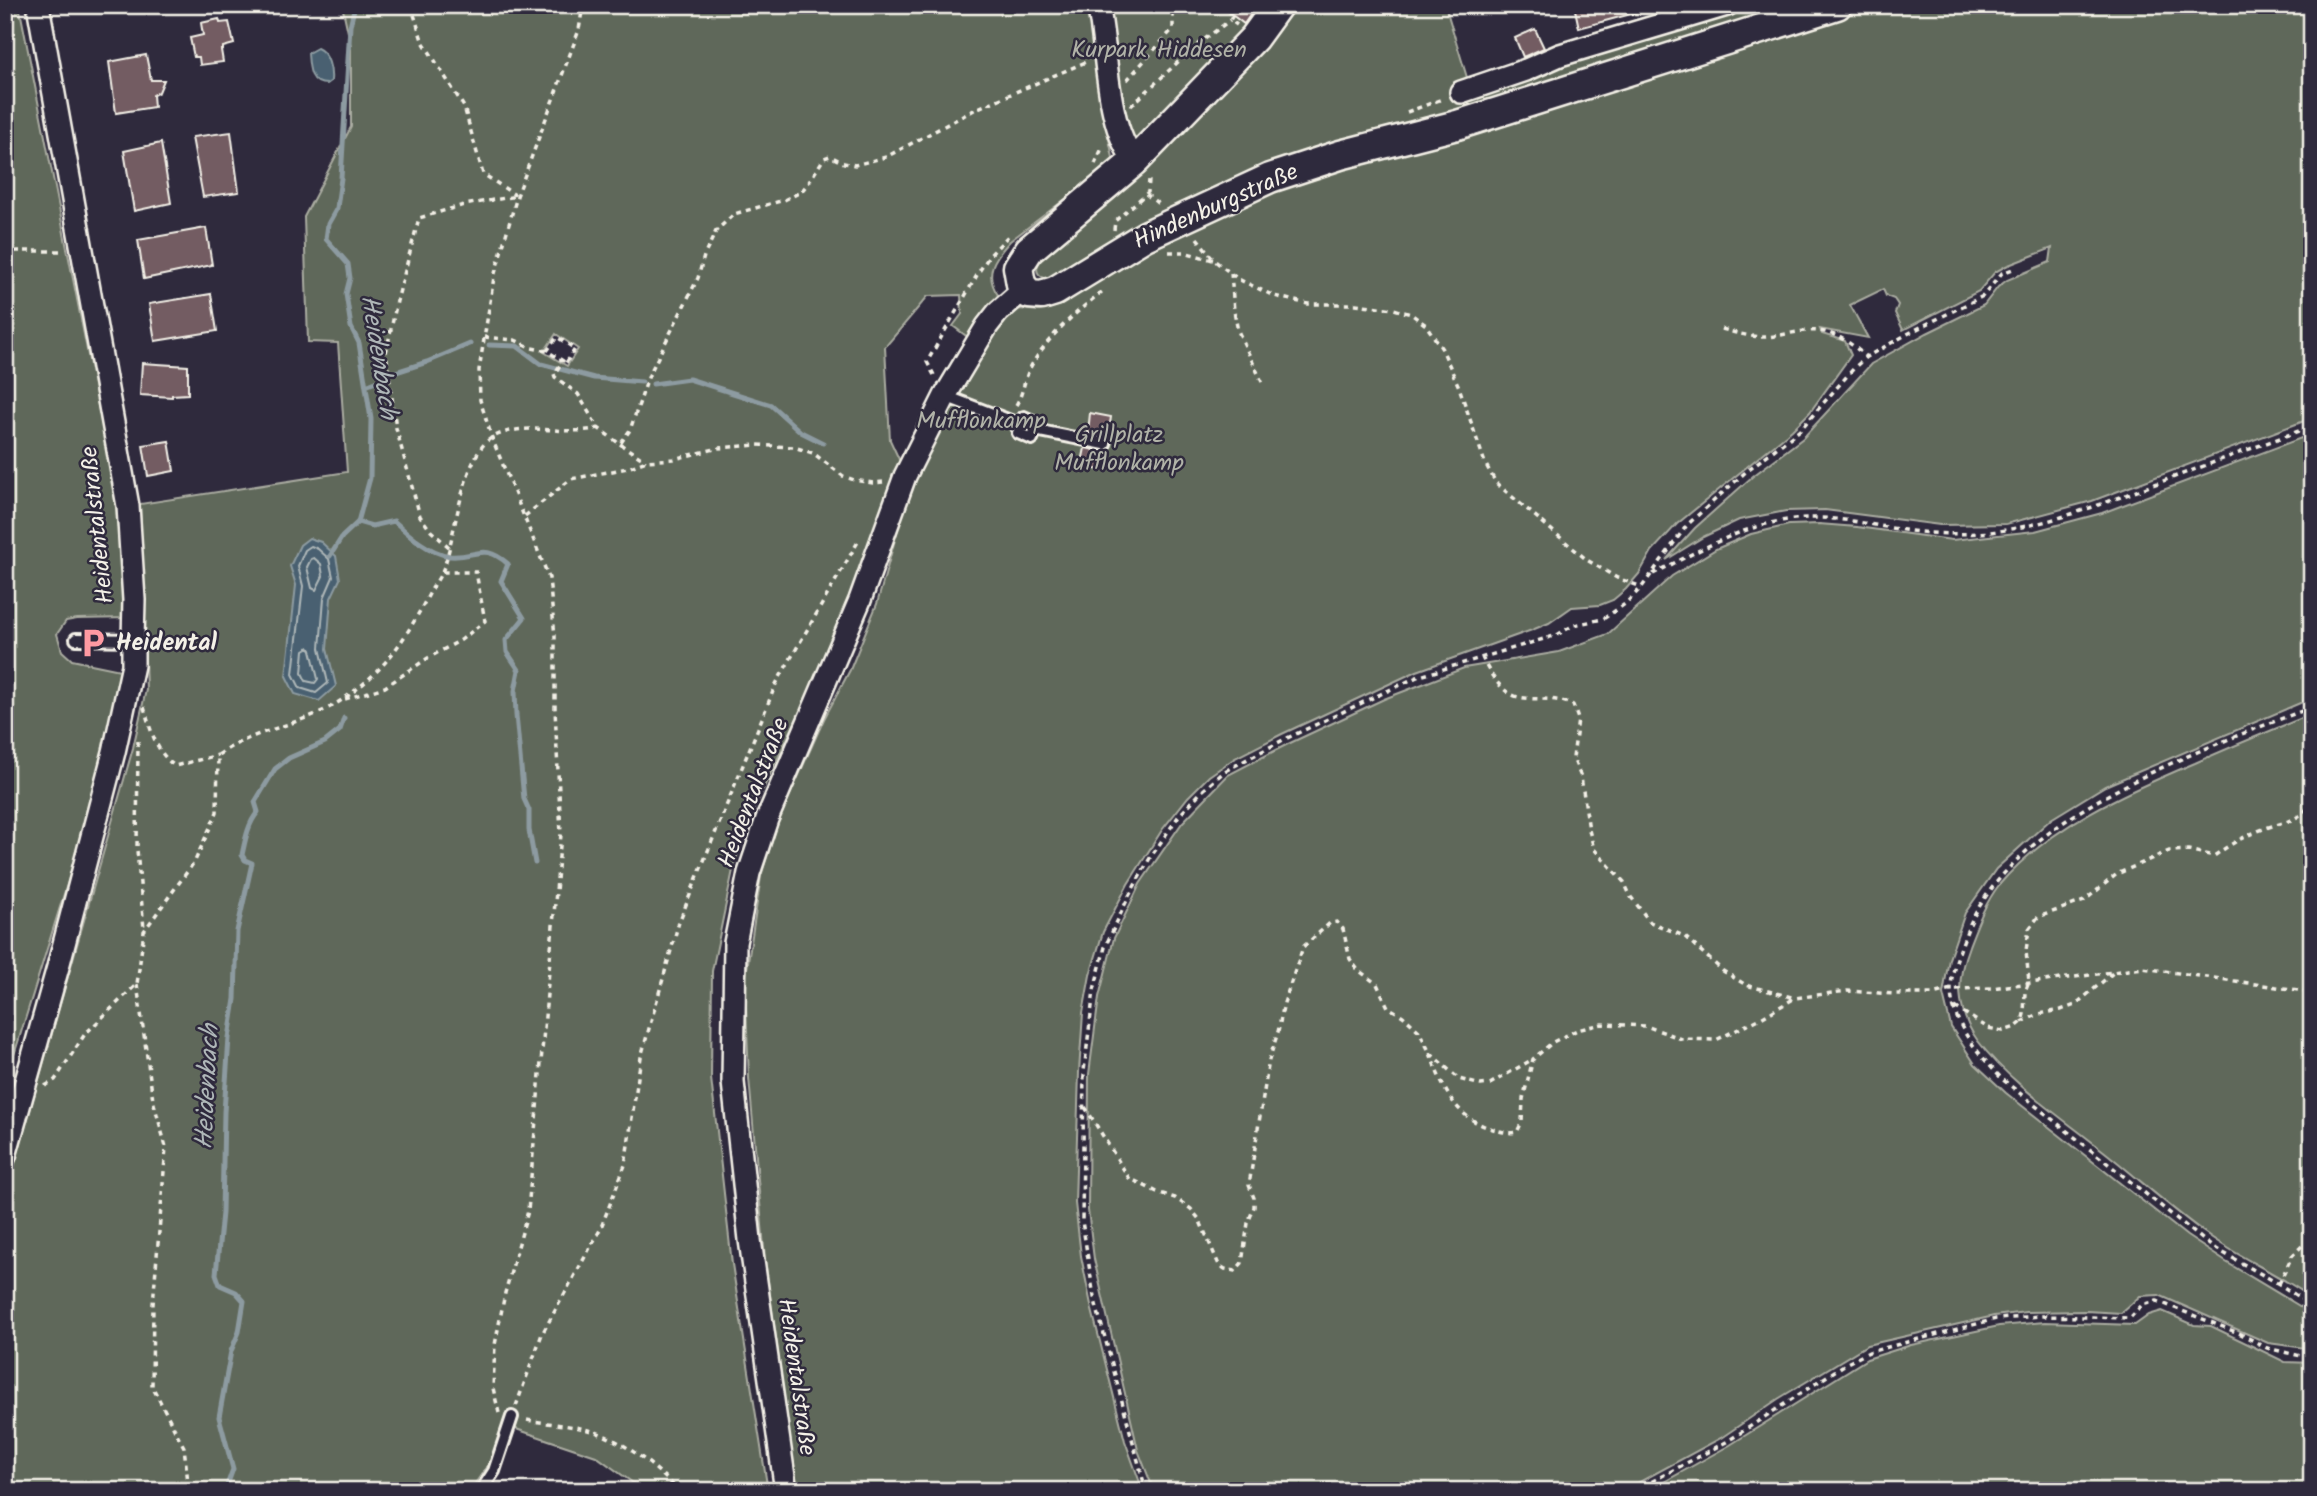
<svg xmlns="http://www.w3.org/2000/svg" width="2317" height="1496" viewBox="0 0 2317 1496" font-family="Kalam,sans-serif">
  <rect width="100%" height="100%" fill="#2f2a3d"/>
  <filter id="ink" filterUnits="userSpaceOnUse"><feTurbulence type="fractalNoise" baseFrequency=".0143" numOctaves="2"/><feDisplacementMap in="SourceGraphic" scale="14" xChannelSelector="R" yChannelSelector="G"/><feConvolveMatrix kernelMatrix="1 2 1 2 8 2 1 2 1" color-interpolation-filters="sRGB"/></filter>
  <g filter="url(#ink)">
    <!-- green -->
    <path fill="#5f675a" stroke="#aaaca1" stroke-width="2" fill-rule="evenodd" d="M5 5H19L118 507 128 618 77 619 66 621 57 634 62 651 72 660 125 671 110 746 5 1084Z
      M342 5H1090L1108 135 1114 162 1010 241C995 257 983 273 998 295L969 338 953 326 962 314 961 295 928 296 885 347 890 440 904 470 876 523 855 597 753 810 734 865 712 971 711 1078 732 1264 768 1491H644L596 1456 513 1428 470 1491H5V1198L133 748 146 690 140 504 347 472 338 343 308 342 304 217 351 127V46ZM556 334 578 349 567 366 544 352Z
      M1107 5H1263C1229 54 1180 95 1138 137H1131L1116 64Z
      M1295 5H1445L1472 94 1558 62 1750 5H1796L1455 117 1055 281C1030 277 1035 265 1047 249L1264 47Z
      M1873 5H2312V418L2092 501 2006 524 1940 525 1825 510 1786 511 1739 520 1703 537 1666 560 1695 528 1753 476 1803 438 1871 364 1927 333 1984 305 1998 287 2007 280 2050 262 2052 248 2006 266 1995 272 1979 291 1903 330 1895 313 1898 305 1894 299 1886 296 1883 289 1850 305 1868 338 1820 329 1822 334 1845 341 1851 355 1810 412 1792 430 1677 524 1652 551 1639 574 1626 589 1613 600 1600 605 1572 607 1549 623 1532 630 1417 671 1282 734 1235 758 1209 776 1188 797 1162 830 1128 884 1103 932 1090 975 1083 1013 1079 1072 1075 1203 1081 1256 1092 1310 1125 1441 1143 1491H797L765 1259 749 1078 745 982 761 876 778 822 824 719 850 670 877 604 908 493 981 348 1013 310 1020 309 1039 311 1061 305 1147 247 1272 188 1457 138Z
      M2312 434V698L2105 786 2051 819 1996 869 1965 913 1949 959 1943 994 1951 1027 1975 1064 2006 1093 2187 1236 2226 1262 2311 1313 2312 1349 2268 1343 2159 1295 2140 1296 2121 1313 2086 1311 2026 1312 1994 1316 1867 1345 1778 1399 1721 1438 1623 1491H1154L1138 1450 1094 1259 1088 1210 1089 1074 1099 997 1114 938 1140 884 1182 823 1228 775 1288 744 1384 699 1464 668 1559 652 1608 634 1672 576 1716 549 1751 534 1789 525 1819 524 1857 527 1952 540 2035 531 2102 513Z
      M2312 714V1298C2279 1274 2241 1259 2208 1235 2171 1209 2137 1177 2101 1149 2062 1118 2008 1081 1978 1041 1956 1011 1956 980 1969 946 1977 925 1985 903 1999 885 2048 827 2126 792 2195 763 2233 746 2272 730 2312 714Z
      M2162 1311 2194 1325 2211 1326 2285 1362 2312 1363V1491H1648L1730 1445 1867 1359 1911 1345 1999 1326 2045 1322 2135 1325 2149 1315Z"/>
    <!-- water -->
    <path fill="#486171" stroke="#8d9ba1" stroke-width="2" d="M317 48C329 53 332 70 331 81L327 84C309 84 309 67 308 53Z
      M309 538 321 542 336 556 340 579 331 598 327 649 336 686 319 701 295 694 286 676 296 585 290 566 300 545Z"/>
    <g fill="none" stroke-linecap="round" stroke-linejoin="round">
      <!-- shore -->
      <path stroke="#afb7b8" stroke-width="2" d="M311 546 318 549 329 559 333 577 324 598 320 648 328 683 316 693 300 688 293 674 303 586 298 566 305 550Z
        M314 558 321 564 323 576 316 590 312 588 307 567 311 559Z
        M309 647 311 650 318 679 315 683 306 681 302 673 304 650Z"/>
      <!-- stream -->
      <path stroke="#8d9ba1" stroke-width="5" d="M489 345 517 346 541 364 594 378 642 382
        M396 372 427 362 470 344
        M653 384 689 379 771 405 801 432 823 443
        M366 386 378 381
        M358 522 372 526 394 521C409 535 429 553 450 556 477 558 483 542 508 564L501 581 524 618 506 640 507 652 519 670 515 691 516 715 524 799 529 810V830L535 863
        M330 556 342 537 358 522 370 478 371 419 359 343 351 327 346 294 350 278 348 264 326 239 328 224 337 208 341 178 350 26 355 5
        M225 1491 233 1469 219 1417 231 1351 239 1332 244 1301 236 1292 220 1285 216 1274 222 1213 224 1112 229 1038 235 999 237 931 252 863 245 860 242 855C245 841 248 823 258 812L255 802 275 769 289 758 325 742 340 730 344 718"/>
    </g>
    <!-- building -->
    <path fill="#735b62" stroke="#f4f1e8" stroke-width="2" d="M1219 5H1257L1244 24Z
      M1574 5H1646V10L1579 28Z
      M219 19 220 23 229 22 234 44 223 47V50H221L223 62 200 65 199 57H194L190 38 203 35 201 23Z
      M1535 29 1544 48 1523 57 1515 38Z
      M146 55 151 80H164L159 92 153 95 154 107 116 113 109 62Z
      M231 132 239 192 203 197 192 137Z
      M161 143 171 203 134 211 124 151Z
      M206 228 212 265 144 279 138 240Z
      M211 294 217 331 155 341 149 304Z
      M142 363 188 366V394L172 395V397L140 395Z
      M1090 413 1111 417 1108 437 1088 433Z
      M169 441 174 471 148 476 143 445Z
      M1085 448 1105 452 1101 470 1081 467Z"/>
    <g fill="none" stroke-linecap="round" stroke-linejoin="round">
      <!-- service casing -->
      <g stroke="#f4f1e8" stroke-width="16">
        <path id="service" d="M945 396 1021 425
          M1024 417 1038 423 1032 439 1018 433Z
          M1035 430 1105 444
          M76 639 133 640
          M481 1491 494 1471 512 1417"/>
      </g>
      <!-- minor casing -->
      <g stroke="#f4f1e8" stroke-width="26">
        <path id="minor" d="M1098 5C1108 50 1105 125 1135 161
          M1461 92 1526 70 1560 55 1727 5
          M5 1156 58 967 114 752 133 665V640L134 600 128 506 38 5
          M786 1491 750 1240 733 1082 735 943 749 873 767 819 860 600 905 476 945 396 987 326 998 312 1024 289"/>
      </g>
      <!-- secondary casing -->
      <g stroke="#f4f1e8" stroke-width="33">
        <path id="secondary" d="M1278 5 1254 38 1135 161 1029 250 1018 267 1021 284 1029 294 1042 295 1055 291 1145 236 1270 178 1340 155 1457 125 1837 5"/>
      </g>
      <!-- path -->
      <path stroke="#f4f1e8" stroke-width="3.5" stroke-dasharray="5 5" stroke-linecap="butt" d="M411 5 422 40 464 107 483 174 515 195
        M1152 10 1157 5
        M1233 15 1230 20 1237 25
        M1127 80 1173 29V5
        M1131 106 1193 48 1230 20
        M1407 112 1442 99
        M1095 164 1103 146
        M1146 194 1160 205
        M1114 230 1115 221 1148 192 1149 180
        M1197 238 1215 261 1238 279 1274 296 1308 304H1356L1394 309 1411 314 1426 325 1442 349 1459 387 1485 463 1496 483 1587 560 1617 578 1642 587
        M5 251H63
        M1169 252H1184L1213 260
        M1231 273 1234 311 1238 331 1263 384
        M1722 329C1736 333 1750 337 1765 337 1782 336 1803 329 1819 331 1837 333 1854 345 1866 357
        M484 337 515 340 532 348 547 351 563 361 554 374 555 377 578 394 598 428 620 444 630 430 649 375 698 278 704 256 716 231 734 214 784 200 801 192 809 182 824 158 830 156 844 163 855 165 886 157 976 109 1088 61
        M547 351 557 337 575 349 566 363 563 361
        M934 375 927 362 980 270 990 255 1009 235
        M1016 405C1023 394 1024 380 1030 368 1045 339 1077 311 1103 291
        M620 444 646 461
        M525 516 571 479 628 468 646 461 674 459 719 448 756 445 794 447 813 453 843 476 854 480 873 483 883 482
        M449 547 431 531 420 516 396 428 386 353 397 301 419 218 464 205 517 196
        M1653 574C1704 548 1756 517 1816 518 1848 518 1879 527 1911 531 1944 535 1978 535 2011 529 2062 520 2110 501 2158 483 2209 464 2261 445 2312 426
        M1482 657C1488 671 1501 693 1518 697 1537 701 1555 696 1573 705L1578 719 1573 758 1581 777 1589 830 1594 849 1624 882 1631 897 1650 922 1684 936 1723 971 1746 985 1795 998
        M345 699 385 687 428 658 461 640 485 621 476 572H442
        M144 707C150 728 156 753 175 766L218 755
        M2312 707C2199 751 2011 813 1965 936 1959 953 1952 969 1951 987 1950 1023 1980 1055 2002 1079L2211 1246 2279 1284 2312 1306
        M138 741 137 850 144 929
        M137 984 153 1100 166 1147 153 1304 152 1386 184 1447 189 1491
        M1955 1007 1988 1028 2003 1031 2016 1027 2022 1022 2024 1014 2025 992 2029 982 2026 951 2029 929 2038 917 2084 901 2117 874 2169 851 2188 850 2214 856C2228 846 2242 837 2258 831 2278 822 2305 823 2312 798
        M2022 1022 2039 1014 2061 1010 2075 1005 2114 972
        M1430 1053C1442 1086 1454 1117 1490 1128 1499 1131 1507 1134 1517 1132L1522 1122 1523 1099 1533 1059 1553 1042 1577 1030 1602 1024 1646 1026 1682 1039 1716 1040 1761 1018 1795 998 1847 991 1895 994H1933L1951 989 1992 988 2143 968 2312 992
        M45 1086 55 1080 85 1034 137 984 144 931 195 861 217 812 218 755C248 734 282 728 316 714 337 705 356 691 373 675 398 651 414 623 430 592 435 583 442 574 445 564 455 534 464 452 493 437 527 420 564 437 598 428
        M1085 1107 1129 1178 1157 1192 1175 1198 1191 1209 1199 1219 1219 1265 1225 1269 1235 1271 1242 1263 1248 1223 1254 1207V1198L1249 1185 1269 1060 1278 1032 1284 1003 1303 947 1330 923 1337 922 1343 929 1350 959 1358 970 1377 984 1388 1007 1403 1016 1419 1031 1430 1053 1459 1079 1481 1085 1490 1084 1533 1059
        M2279 1284 2292 1256 2312 1236
        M516 1406 542 1334 600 1230 625 1165 641 1057 679 922 776 684 859 540
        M499 1413 493 1388 495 1345 505 1293 528 1211 561 834 555 709V636L549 578 492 438 480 400 479 370 494 277 517 196 579 30 583 5
        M527 1420C549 1424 576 1425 598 1433 630 1445 655 1467 679 1491
        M1148 1491 1144 1483 1094 1297 1082 1221 1084 1071 1094 990 1105 947 1129 896 1150 858 1178 817 1201 792 1225 771 1283 740 1417 677 1557 635 1574 625 1603 619 1625 604 1642 587 1687 525 1749 469 1800 430 1854 368 1866 357 1913 331 1983 296 2002 273 2013 269
        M1634 1491 1728 1441 1847 1363 1869 1352 1996 1319 2042 1316 2130 1318 2142 1305 2157 1301 2241 1334 2267 1348 2301 1356H2312"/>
      <!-- service -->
      <use href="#service" stroke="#2f2a3d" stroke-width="10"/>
      <!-- minor -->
      <use href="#minor" stroke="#2f2a3d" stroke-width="21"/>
      <!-- secondary -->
      <use href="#secondary" stroke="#2f2a3d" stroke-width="28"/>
    </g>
  </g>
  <!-- icons -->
  <defs>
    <g id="parking-bare" transform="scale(2.415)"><path d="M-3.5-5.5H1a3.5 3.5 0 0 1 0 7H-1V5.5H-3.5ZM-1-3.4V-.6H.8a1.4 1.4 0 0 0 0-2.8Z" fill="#ff9aa2" stroke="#2f2a3d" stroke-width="2.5" paint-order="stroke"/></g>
  </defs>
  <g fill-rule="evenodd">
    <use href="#parking-bare" x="93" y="643"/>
  </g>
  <g text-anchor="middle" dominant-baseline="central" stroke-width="5" stroke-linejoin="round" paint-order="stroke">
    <!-- park labels -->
    <g font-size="24" fill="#b1b3a8" stroke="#2f2a3d">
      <text x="1159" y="50">Kurpark Hiddesen</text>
      <text x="981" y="421">Mufflonkamp</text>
      <text x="1119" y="435">Grillplatz<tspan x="1119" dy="28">Mufflonkamp</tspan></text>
    </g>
    <!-- street labels -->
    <g font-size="24" fill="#f4f1e8" stroke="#2f2a3d">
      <text transform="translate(1216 207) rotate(-24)">Hindenburgstraße</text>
      <text transform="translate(98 525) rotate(-96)">Heidentalstraße</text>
      <text transform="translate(754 793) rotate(-69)">Heidentalstraße</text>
      <text transform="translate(796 1377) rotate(82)">Heidentalstraße</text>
    </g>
    <!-- poi labels -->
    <g font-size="24" font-weight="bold" fill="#f4f1e8" stroke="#2f2a3d" text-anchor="start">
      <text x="116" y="643">Heidental</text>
    </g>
    <!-- water labels -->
    <g font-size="26" font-style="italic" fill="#afb7b8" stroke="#2f2a3d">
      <text transform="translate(378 357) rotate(81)">Heidenbach</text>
      <text transform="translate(208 1087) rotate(-87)">Heidenbach</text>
    </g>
  </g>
  <!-- margin -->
  <rect width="2317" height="1496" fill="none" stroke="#2f2a3d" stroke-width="28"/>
  <rect x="14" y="14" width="2289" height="1468" fill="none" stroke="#f4f1e8" stroke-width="2.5" filter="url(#ink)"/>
</svg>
